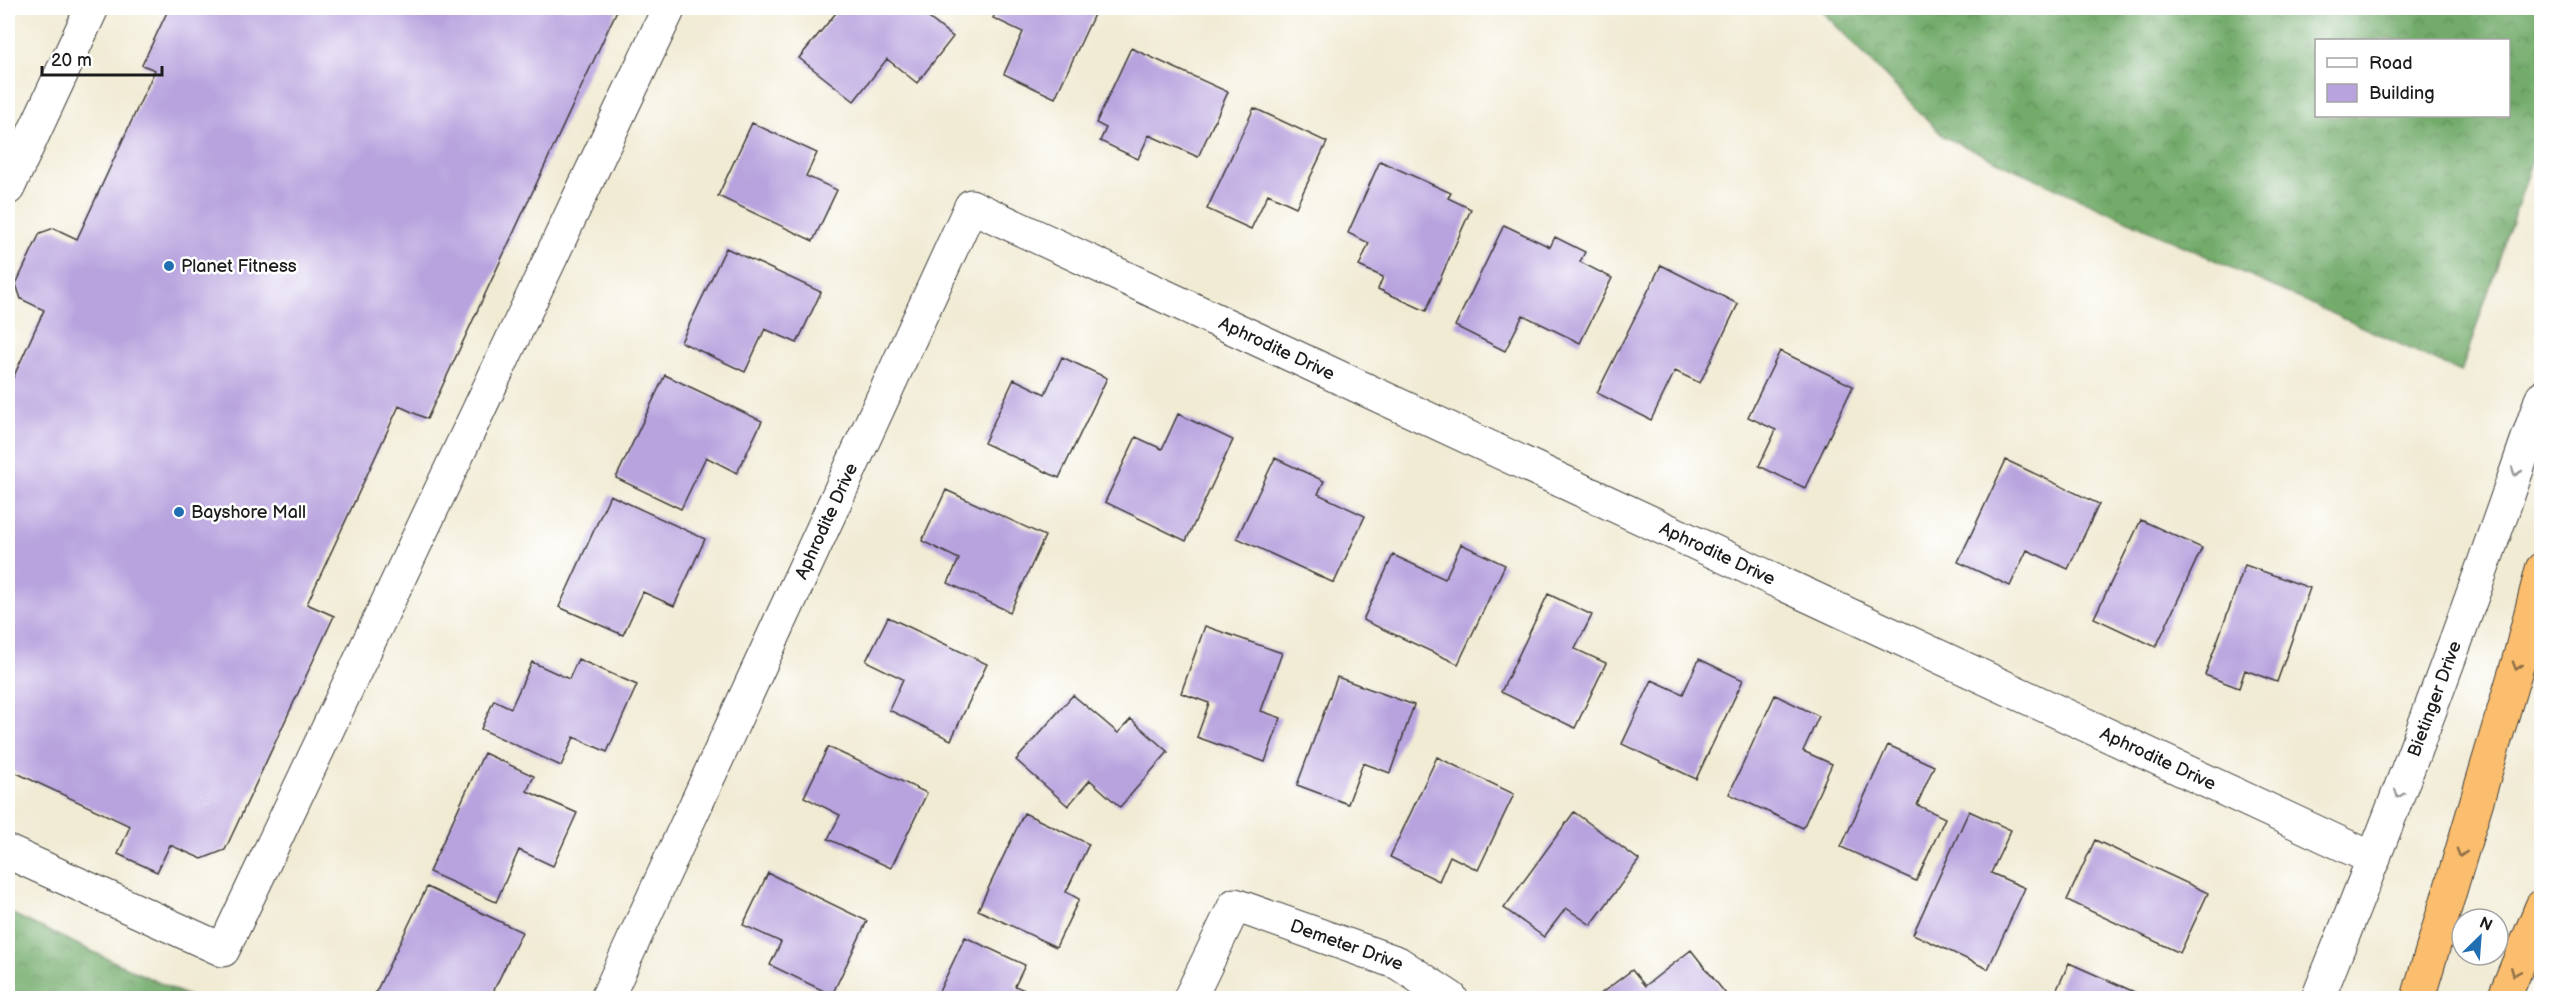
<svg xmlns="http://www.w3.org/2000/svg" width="2549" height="1006" viewBox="0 0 2549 1006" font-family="'Balsamiq Sans',sans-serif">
  <defs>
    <pattern id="forest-crowns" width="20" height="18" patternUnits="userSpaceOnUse" patternTransform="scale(1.5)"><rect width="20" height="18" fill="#72ab6a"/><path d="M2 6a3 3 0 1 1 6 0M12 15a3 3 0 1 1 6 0" fill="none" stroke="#5d8a56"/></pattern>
  </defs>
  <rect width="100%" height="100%" fill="#fff"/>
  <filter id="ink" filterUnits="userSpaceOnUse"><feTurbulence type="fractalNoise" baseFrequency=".0167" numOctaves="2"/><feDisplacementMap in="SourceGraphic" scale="12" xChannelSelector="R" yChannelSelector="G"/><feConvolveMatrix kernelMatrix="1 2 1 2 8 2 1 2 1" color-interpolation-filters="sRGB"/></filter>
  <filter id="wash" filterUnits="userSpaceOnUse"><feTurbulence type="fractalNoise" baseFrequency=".008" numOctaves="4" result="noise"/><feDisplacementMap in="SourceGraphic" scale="24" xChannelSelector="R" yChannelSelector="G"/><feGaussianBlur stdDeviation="1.35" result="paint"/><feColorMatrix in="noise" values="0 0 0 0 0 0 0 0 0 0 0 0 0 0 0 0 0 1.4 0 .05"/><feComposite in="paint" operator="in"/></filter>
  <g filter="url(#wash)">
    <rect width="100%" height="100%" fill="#f1ebd4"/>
    <!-- forest -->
    <path fill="url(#forest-crowns)" stroke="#476443" stroke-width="1.5" fill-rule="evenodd" d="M1819 8H2541V136L2461 372 1944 137ZM2316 40H2508V116H2316Z
      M8 912 192 998H8Z"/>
    <g id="blocks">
      <!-- building -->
      <path fill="#b8a3de" d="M169 8H618L427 419 399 406 307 604 334 616 225 850 202 859 170 845 157 872 118 854 130 826 8 769V389L44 310 21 299 16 284 40 233 54 228 77 239 155 70 142 65Z
        M840 8H916L953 37 917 83 887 59 854 101 799 58Z
        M998 8H1097L1055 98 1004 74 1023 32 993 18Z
        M1131 48 1228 92 1198 157 1149 135 1138 159 1100 141 1106 128 1096 123Z
        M1254 108 1327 142 1296 207 1268 194 1251 229 1207 209Z
        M752 123 817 153 806 176 837 190 813 241 718 196Z
        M1380 161 1451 193 1448 198 1471 209 1426 311 1378 289 1383 277 1359 266 1369 243 1348 233Z
        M1504 225 1550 247 1555 237 1585 252 1580 262 1612 278 1580 343 1523 315 1505 351 1455 326Z
        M726 248 821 292 797 343 765 329 745 372 681 342Z
        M1661 265 1738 304 1700 383 1675 371 1651 420 1597 393Z
        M1780 351 1853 386 1805 488 1759 466 1776 430 1748 417Z
        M1062 357 1107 378 1059 478 984 443 1014 379 1045 394Z
        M665 375 762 421 737 473 706 457 681 509 616 478Z
        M1178 414 1233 440 1186 541 1105 502 1136 437 1162 449Z
        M1275 458 1324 481 1318 494 1365 516 1334 583 1237 538Z
        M2006 460 2099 504 2068 569 2027 550 2010 586 1958 562Z
        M946 490 1045 536 1010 612 948 583 959 559 922 541Z
        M610 495 705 539 674 606 643 592 623 635 559 607Z
        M2141 520 2202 548 2156 647 2094 618Z
        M1461 544 1505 565 1458 664 1363 620 1393 555 1445 579Z
        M2245 565 2310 588 2277 682 2245 670 2239 688 2205 675Z
        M1548 594 1592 615 1575 649 1606 663 1575 728 1501 692Z
        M888 617 987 664 951 740 889 710 903 679 866 661Z
        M1205 626 1282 653 1261 711 1281 718 1265 762 1197 737 1209 703 1181 693Z
        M578 659 637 685 607 752 574 737 561 766 481 729 494 700 511 708 532 662 569 679Z
        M1699 659 1743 680 1696 779 1622 744 1652 680 1683 694Z
        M1337 677 1414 705 1390 773 1363 763 1348 804 1297 785Z
        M1073 695 1118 733 1131 719 1168 752 1120 807 1090 780 1068 806 1016 760Z
        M1775 695 1819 716 1803 751 1832 764 1803 828 1729 794Z
        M1888 745 1934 766 1917 805 1945 818 1916 881 1841 847Z
        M828 747 927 793 891 868 828 839 840 815 804 797Z
        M484 753 534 776 527 791 577 813 553 866 519 850 496 902 429 872Z
        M1437 757 1514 794 1478 870 1450 856 1439 881 1390 857Z
        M1969 811 2011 830 1991 873 2025 888 1988 969 1913 934Z
        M1574 812 1639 860 1591 925 1566 908 1544 937 1504 908Z
        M1024 813 1089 844 1066 892 1079 899 1056 947 978 910Z
        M2095 840 2208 893 2180 953 2067 900Z
        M768 873 867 921 832 995 770 965 781 942 743 925Z
        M427 887 522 932 490 998H474L467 995 465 998H373Z
        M965 937 1025 965 1015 986 1042 998H936Z
        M1691 950 1729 998H1595L1632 970 1645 986Z
        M2069 963 2148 998H2053Z"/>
    </g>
  </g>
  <g filter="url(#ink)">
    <use href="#blocks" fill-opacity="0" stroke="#3c3b38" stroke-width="1.5"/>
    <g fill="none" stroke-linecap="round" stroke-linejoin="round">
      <!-- minor casing -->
      <g stroke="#3c3b38" stroke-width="35">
        <g id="minor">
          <path d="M8 188 92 8"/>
          <path d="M8 852 223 950 669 8"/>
          <path id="s1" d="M607 998 971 206 2374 859"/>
          <path id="s2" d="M1190 998 1235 905 1398 963 1451 998"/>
          <path id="s3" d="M2318 998C2398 800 2473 600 2542 397"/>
        </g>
      </g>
      <!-- highway casing -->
      <g stroke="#3c3b38" stroke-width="35">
        <path id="highway" d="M2418 998 2520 656 2542 569
          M2504 998 2542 906"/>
      </g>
      <!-- minor -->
      <use href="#minor" stroke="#fff" stroke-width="33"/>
      <!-- highway -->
      <use href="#highway" stroke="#fbbe6e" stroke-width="33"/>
    </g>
    <!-- one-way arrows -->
    <defs><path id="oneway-chevron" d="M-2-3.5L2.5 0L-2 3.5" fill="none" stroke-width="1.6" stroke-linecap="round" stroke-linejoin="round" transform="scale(1.5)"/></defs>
    <g stroke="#999">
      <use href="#oneway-chevron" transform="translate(2516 472) rotate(109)"/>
      <use href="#oneway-chevron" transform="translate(2399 794) rotate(111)"/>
    </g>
    <g stroke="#8c6d45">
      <use href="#oneway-chevron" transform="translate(2517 666) rotate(107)"/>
      <use href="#oneway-chevron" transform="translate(2461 853) rotate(107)"/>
      <use href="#oneway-chevron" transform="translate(2515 972) rotate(112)"/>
    </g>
  </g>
  <!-- markers -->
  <g fill="#1f6fb2" stroke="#fff" stroke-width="2">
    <circle cx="169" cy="266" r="6"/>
    <circle cx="179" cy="512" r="6"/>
  </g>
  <g text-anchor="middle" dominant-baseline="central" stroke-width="5" stroke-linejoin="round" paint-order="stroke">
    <!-- poi labels -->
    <g font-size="18" fill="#1c1c1c" stroke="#fff" text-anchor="start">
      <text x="181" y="266">Planet Fitness</text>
      <text x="191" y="512">Bayshore Mall</text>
    </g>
    <!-- street labels -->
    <g font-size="18" fill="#1c1c1c" stroke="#fff">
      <text stroke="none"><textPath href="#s1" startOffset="1209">Aphrodite Drive</textPath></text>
      <text stroke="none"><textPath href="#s1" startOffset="525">Aphrodite Drive</textPath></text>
      <text stroke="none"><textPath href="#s1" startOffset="1695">Aphrodite Drive</textPath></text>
      <text stroke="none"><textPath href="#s3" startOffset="321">Bietinger Drive</textPath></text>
      <text stroke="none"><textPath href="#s1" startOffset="2181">Aphrodite Drive</textPath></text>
      <text stroke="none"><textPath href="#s2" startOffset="222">Demeter Drive</textPath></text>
    </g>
  </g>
  <!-- margin -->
  <rect width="2549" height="1006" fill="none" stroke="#fff" stroke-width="30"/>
  <!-- legend -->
  <rect x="2315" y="39" width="195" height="78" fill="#ffffff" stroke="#a4a4a4" stroke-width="1.5"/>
  <rect x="2327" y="58" width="30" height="9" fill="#ffffff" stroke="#a4a4a4" stroke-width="1.5"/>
  <text x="2369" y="69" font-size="18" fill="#1c1c1c">Road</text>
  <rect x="2327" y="84" width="30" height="18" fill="#b8a3de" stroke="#a4a4a4" stroke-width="1.5"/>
  <text x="2369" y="99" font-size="18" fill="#1c1c1c">Building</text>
  <!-- north arrow -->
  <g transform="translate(2480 937) rotate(25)"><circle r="28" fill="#ffffff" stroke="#a4a4a4" stroke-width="1.5"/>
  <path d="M0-4.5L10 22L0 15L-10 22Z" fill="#1f6fb2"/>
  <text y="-9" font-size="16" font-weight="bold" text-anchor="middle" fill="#1c1c1c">N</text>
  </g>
  <!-- scale -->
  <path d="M42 66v9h120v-9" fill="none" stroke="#1c1c1c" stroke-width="3"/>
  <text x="51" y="66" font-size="18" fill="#1c1c1c" stroke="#ffffff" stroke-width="4.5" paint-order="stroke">20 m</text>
</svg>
